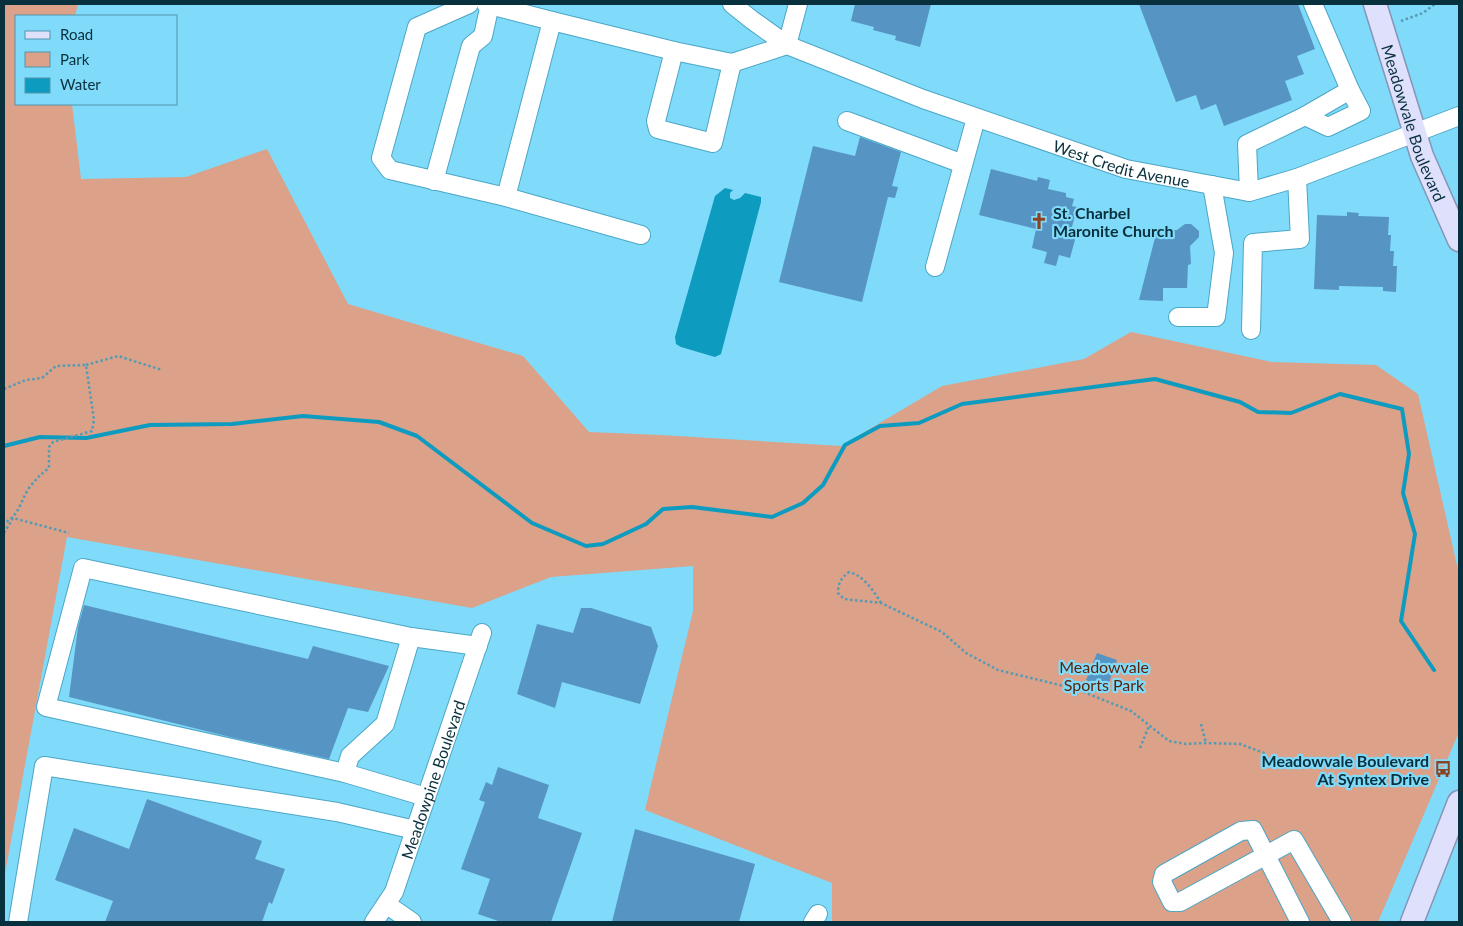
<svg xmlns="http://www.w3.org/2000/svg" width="1463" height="926" viewBox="0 0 1463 926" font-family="Lato,sans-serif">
  <rect width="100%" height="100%" fill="#80daf9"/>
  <!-- green -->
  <path fill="#dba189" d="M4 4H78L75 16H16V104H72L81 179 186 177 267 149 348 304 523 356 589 432 660 435 841 446 942 386 1084 359 1131 332 1272 362 1376 365 1418 394 1459 574V732L1378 922H832V883L645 810 693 611V566L551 577 472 608 67 537 4 879Z"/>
  <!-- water -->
  <path fill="#0e9bc0" d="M725 188 733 190 730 193V198L734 200 740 198 745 193 761 197V202L721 354 715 357 681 347 676 344 675 337 715 196Z"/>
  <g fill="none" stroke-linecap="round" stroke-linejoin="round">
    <!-- stream -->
    <path stroke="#0e9bc0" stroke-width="4" d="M4 446 40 437 86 438 150 425 232 424 303 416 379 422 417 436 532 523 586 546 603 544 646 524 663 509 692 507 772 517 803 503 823 485 845 445 880 426 919 423 962 404 1155 379 1240 402 1258 412 1291 413 1340 394 1402 409 1409 454 1403 493 1415 534 1401 621 1434 670"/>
  </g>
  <!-- building -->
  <path fill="#5694c4" d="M855 4H931L920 47 895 40 896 36 873 30 874 27 851 21Z
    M1139 4H1298L1315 49 1297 56 1304 74 1285 81 1292 100 1224 126 1216 104 1201 110 1196 95 1176 102Z
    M860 137 901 152 892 186 898 187 895 198 888 197 862 302 779 282 813 146 855 156Z
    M991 169 1037 181 1038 177 1050 180 1048 189 1066 193V197L1074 199 1072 206 1077 207 1072 227 1078 229 1070 258 1059 255 1056 266 1044 263 1047 252 1032 248 1036 229 979 215Z
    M1347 212 1359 213 1358 216 1389 217 1388 235H1391L1390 251H1394L1393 266H1397L1396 292 1383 291V287L1339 286V290L1314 289 1317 215 1347 216Z
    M1185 224H1191L1199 231V237L1190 246 1191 264 1188 265 1187 288H1163V301L1139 300 1157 230H1177Z
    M84 605 308 659 313 646 389 666 368 712 348 708 329 759 234 738 69 697 78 627Z
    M581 608H591L651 627 658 646 640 704 562 682 555 708 517 694 537 624 573 633Z
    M1097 653 1117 660 1107 688 1086 680Z
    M498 767 549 785 538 818 582 833 551 922H501L478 914 490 879 461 869 485 802 479 800 486 782 492 785Z
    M147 799 262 841 255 859 285 869 272 904 269 902 262 922H105L113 901 55 880 74 828 129 849Z
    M635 829 755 864 739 922H612Z"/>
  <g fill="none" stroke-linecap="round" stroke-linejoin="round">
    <!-- minor casing -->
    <g stroke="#4ca6c5" stroke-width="20">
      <g id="minor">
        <path d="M469 4 417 27 381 158 390 170 506 197"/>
        <path d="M486 4 552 21"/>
        <path id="s1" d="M732 4 752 20 787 45 923 99 1126 169 1249 192 1297 178 1459 116"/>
        <path d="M787 45 798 4"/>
        <path d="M732 63 674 51 656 121 658 129 713 143 732 63 787 45"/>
        <path d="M1305 116 1350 90"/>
        <path d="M847 121 963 164"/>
        <path d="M434 181 471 46 483 36 490 4"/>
        <path d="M1249 192 1247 144 1305 116 1328 127 1361 111 1350 90 1313 4"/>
        <path d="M641 235 506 197 552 21 674 51"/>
        <path d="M935 267 976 118"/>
        <path d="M1178 317H1216L1224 253 1212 185"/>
        <path d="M1251 330 1253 243 1300 239 1297 178"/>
        <path d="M411 637 385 724 350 756 345 773 426 797"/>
        <path d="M345 773 46 707 83 568 411 637 478 646"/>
        <path d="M386 904 412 922"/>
        <path d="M18 922 44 766 337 812 415 830"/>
        <path id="s2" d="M374 922 394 892 482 633"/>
        <path d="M813 922 818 914"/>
        <path d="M1300 922 1253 830 1241 831 1164 874 1162 882 1172 902H1180L1294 840 1342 922"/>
      </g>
    </g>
    <!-- major casing -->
    <g stroke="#8595b8" stroke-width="25">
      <g id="major">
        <path id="s3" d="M1375 4 1422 156 1459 240"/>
        <path d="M1412 922 1459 802"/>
      </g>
    </g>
    <!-- path -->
    <path stroke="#549bb4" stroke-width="2.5" stroke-dasharray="2.5 2.5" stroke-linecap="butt" d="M1401 21 1423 13 1435 4
      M86 365 118 356 162 370
      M4 389 26 380 42 378 56 366 86 365 94 420 92 431 53 442 49 447V468C41 474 35 480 29 488 20 502 19 516 4 523
      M4 533 13 518 69 533
      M881 603C874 591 863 575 849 572 841 578 838 583 838 593L844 599 881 603 942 632 966 653 998 670 1076 689 1131 711 1169 741 1186 744 1206 743 1240 744 1267 754
      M1201 724 1206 743
      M1140 748 1149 726"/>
    <!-- minor -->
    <use href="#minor" stroke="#fff" stroke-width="18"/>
    <!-- major -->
    <use href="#major" stroke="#dfe0fc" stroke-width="22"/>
  </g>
  <!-- icons -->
  <defs>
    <g id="church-bare" transform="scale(1.35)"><path d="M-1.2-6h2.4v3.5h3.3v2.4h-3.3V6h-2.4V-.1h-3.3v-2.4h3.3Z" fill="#8c4324" stroke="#80daf9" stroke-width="2.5" paint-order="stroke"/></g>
    <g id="bus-bare" transform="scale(1.35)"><path d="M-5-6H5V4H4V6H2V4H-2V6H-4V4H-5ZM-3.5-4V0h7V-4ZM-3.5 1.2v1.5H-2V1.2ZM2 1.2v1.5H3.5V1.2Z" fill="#8c4324" stroke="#80daf9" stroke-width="2.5" paint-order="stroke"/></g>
  </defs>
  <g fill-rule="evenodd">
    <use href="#church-bare" x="1039" y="221"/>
    <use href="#bus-bare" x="1443" y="769"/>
  </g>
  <g text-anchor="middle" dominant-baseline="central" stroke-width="4.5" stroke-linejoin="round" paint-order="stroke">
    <!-- street labels -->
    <g font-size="16" fill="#08303d" stroke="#80daf9">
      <text stroke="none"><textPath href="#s3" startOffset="125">Meadowvale Boulevard</textPath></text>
      <text stroke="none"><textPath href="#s1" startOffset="424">West Credit Avenue</textPath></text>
      <text stroke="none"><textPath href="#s2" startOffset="155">Meadowpine Boulevard</textPath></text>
    </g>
    <!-- poi labels -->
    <g font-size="16" font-weight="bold" fill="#08303d" stroke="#80daf9" text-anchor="start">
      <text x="1053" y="212">St. Charbel<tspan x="1053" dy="18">Maronite Church</tspan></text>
      <text x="1429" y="760" text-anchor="end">Meadowvale Boulevard<tspan x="1429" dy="18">At Syntex Drive</tspan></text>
    </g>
    <!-- park labels -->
    <g font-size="16" fill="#5b240a" stroke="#80daf9">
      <text x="1104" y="666">Meadowvale<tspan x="1104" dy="18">Sports Park</tspan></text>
    </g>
  </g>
  <!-- border -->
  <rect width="1463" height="926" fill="none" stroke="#08303d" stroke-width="10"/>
  <!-- legend -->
  <rect x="15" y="15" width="162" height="90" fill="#80daf9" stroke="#5096ae"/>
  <rect x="25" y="31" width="25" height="8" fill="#dfe0fc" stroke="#5096ae"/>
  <text x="60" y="40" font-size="15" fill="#08303d">Road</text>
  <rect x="25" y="52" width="25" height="15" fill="#dba189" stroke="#5096ae"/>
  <text x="60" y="65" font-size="15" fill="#08303d">Park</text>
  <rect x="25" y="78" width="25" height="15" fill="#0e9bc0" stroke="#5096ae"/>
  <text x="60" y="90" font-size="15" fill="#08303d">Water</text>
</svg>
